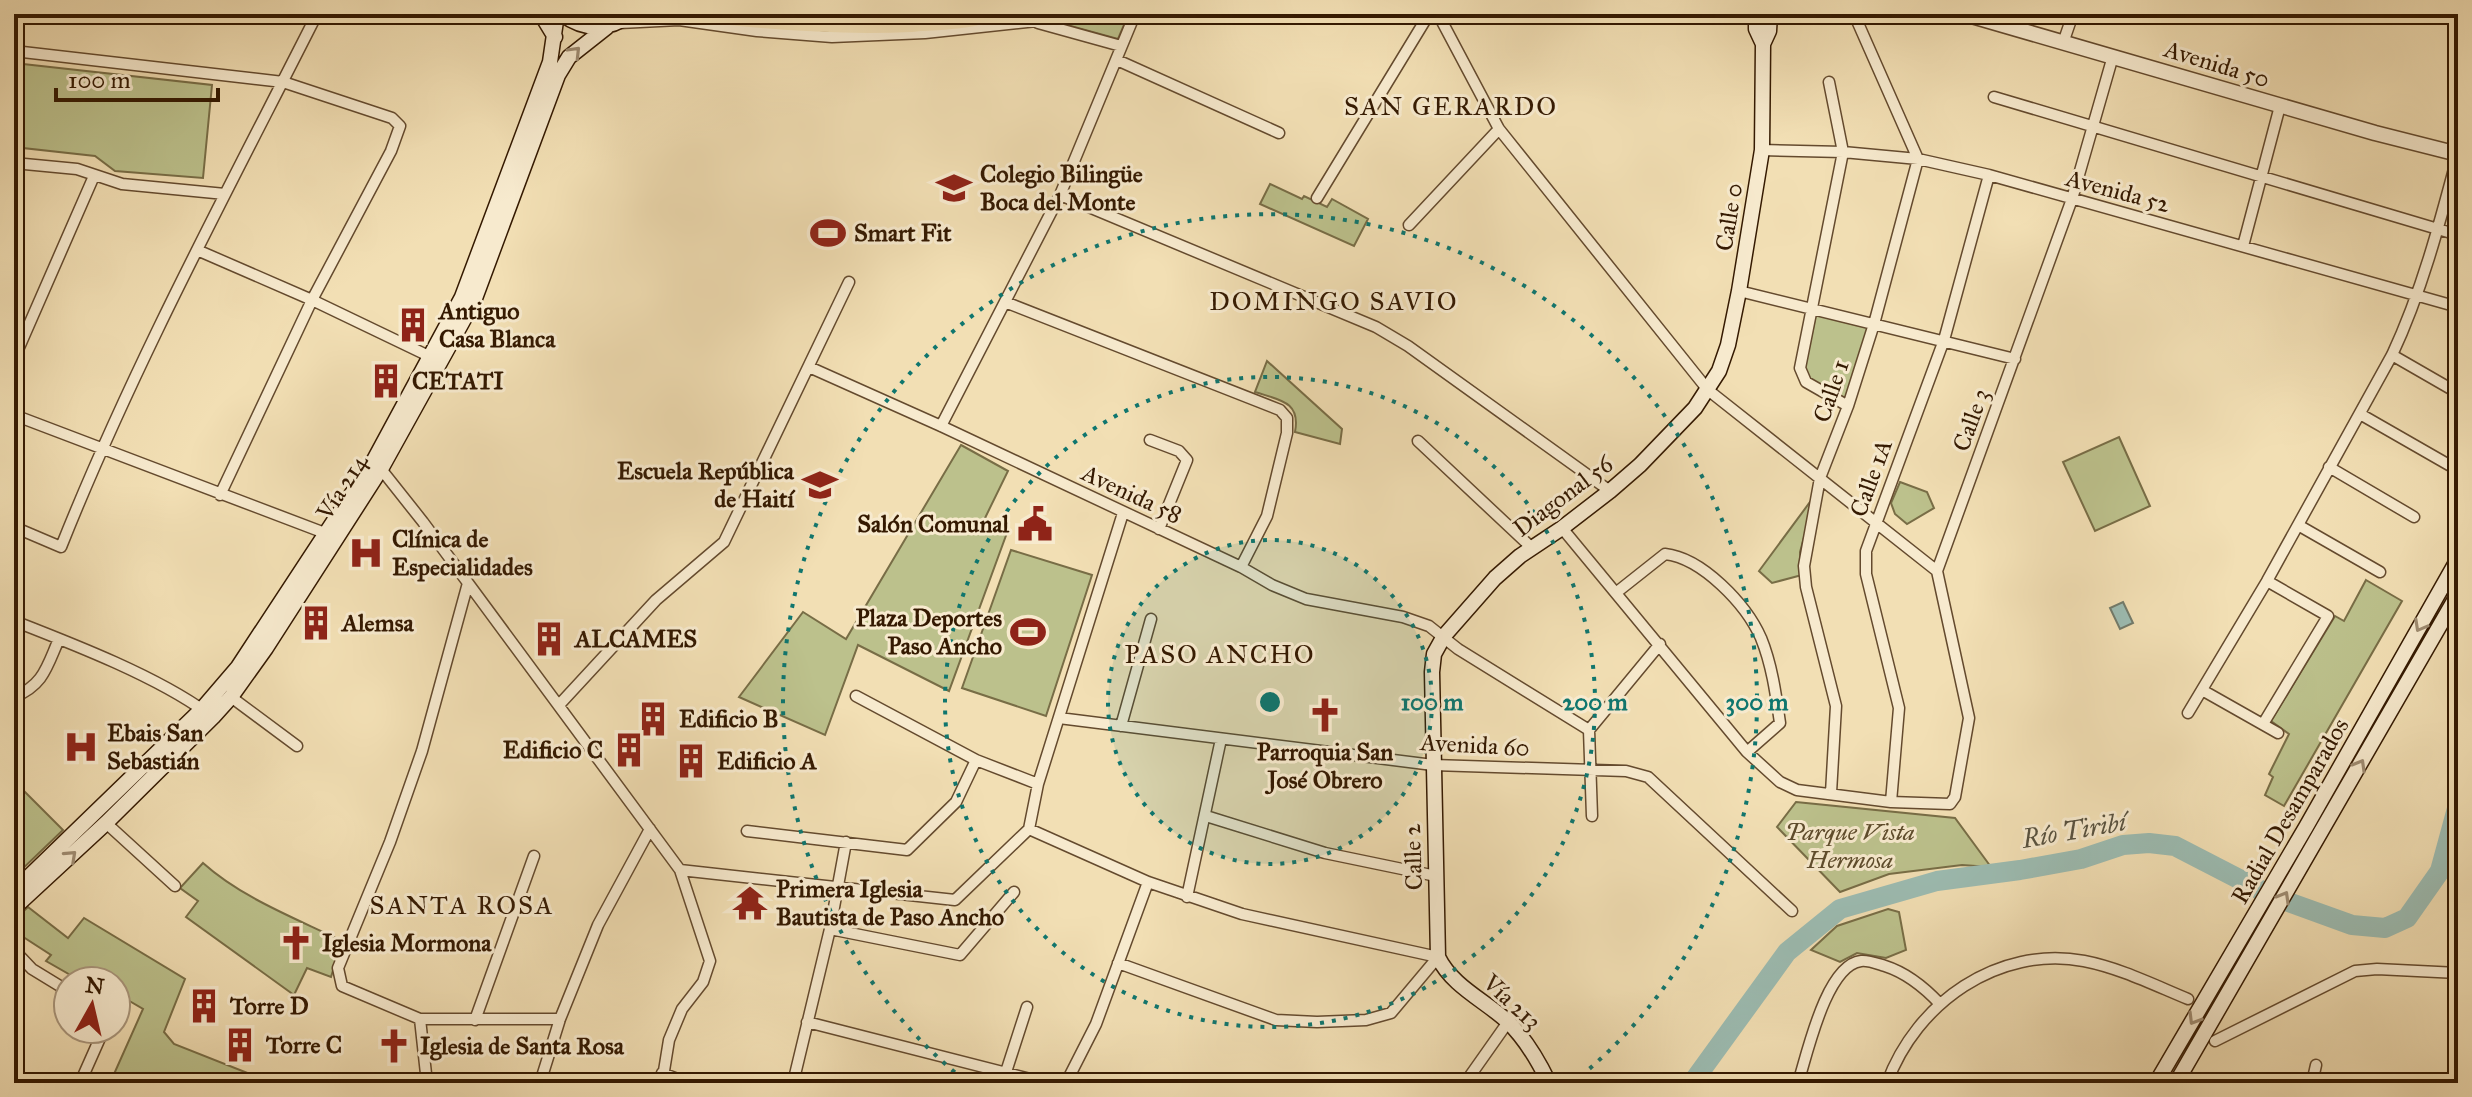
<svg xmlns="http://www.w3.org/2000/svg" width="2472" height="1097" viewBox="0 0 2472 1097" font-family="'IM FELL Great Primer',serif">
  <rect width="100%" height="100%" fill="#f2dfb4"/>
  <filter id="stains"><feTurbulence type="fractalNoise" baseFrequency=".0025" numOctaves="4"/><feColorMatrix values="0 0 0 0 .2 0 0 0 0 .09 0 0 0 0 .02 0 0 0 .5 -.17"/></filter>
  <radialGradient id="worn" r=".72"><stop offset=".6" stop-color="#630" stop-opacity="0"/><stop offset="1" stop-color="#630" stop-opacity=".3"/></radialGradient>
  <!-- green -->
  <path fill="#bcc18c" stroke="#786d46" stroke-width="2" d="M1127 18 1118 39 1056 22Z
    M14 63 212 85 203 178 115 171 95 156 14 147Z
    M1270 184 1302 199 1304 196 1327 207 1332 199 1368 219 1354 246 1260 204Z
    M1816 314 1870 328 1845 400 1810 379 1804 371Z
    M1267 361 1342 429 1340 444 1295 432C1301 401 1279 400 1255 392Z
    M2119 437 2150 506 2095 531 2063 462Z
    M961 445 1008 471 985 518 1008 530 949 691 858 645 825 735 739 697 803 612 846 639Z
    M1900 482 1927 492 1934 508 1907 524 1895 514 1891 503Z
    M1814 501 1800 552 1802 575 1772 583 1759 571 1810 502Z
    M1011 550 1092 575 1046 716 962 688Z
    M2366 580 2402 601 2284 806 2265 795 2273 777 2269 774 2289 734 2271 721 2335 616 2344 621Z
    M14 781 63 830 14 877Z
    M1796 802 1955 818 1991 867 1962 865 1889 874 1840 892 1777 827Z
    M203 863C242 898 295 918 342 941L331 977 307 968 294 995 186 917 198 901 180 888Z
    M28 907 68 938 84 918 185 979 164 1032 174 1044 273 1083H110L143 1009 126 999 116 1003V981H81L46 961 51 955 14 931V920Z
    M1888 909 1899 912 1906 950 1886 958 1857 953 1840 962 1811 950 1837 926Z"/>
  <!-- water -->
  <path fill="#9cbcb2" stroke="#727b6b" stroke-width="2" d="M2123 602 2133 623 2120 629 2110 608Z"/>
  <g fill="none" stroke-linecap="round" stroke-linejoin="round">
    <!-- river -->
    <path stroke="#9cbcb2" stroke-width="20" d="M1692 1083 1787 952 1840 909 1937 881 2020 870 2081 859 2123 845 2149 843 2175 846 2270 895 2291 903 2352 925 2385 928 2407 918 2440 871 2458 805"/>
    <!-- minor casing -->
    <g stroke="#644a2e" stroke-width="13">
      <path id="minor" d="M1438 14 1499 129 1708 390 1937 571
        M620 23 679 20 757 31 832 37 925 33 1102 14
        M1038 23 1121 46
        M2063 43 2073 14
        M14 51 283 82 392 118 400 126 391 151 312 300 220 495
        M1117 60 1279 133
        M1829 82 1843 152 1800 368 1806 382 1848 406
        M1994 97 2458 235
        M1762 150 1843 152 1918 159 1989 175 2458 307
        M14 163 77 169 122 184 225 194
        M1060 195 1376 327 1408 346 1610 491
        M1317 198 1429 14
        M1409 225 1499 129
        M2243 246 2280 106
        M197 250 312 300 435 359
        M1739 291 2015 359
        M1005 302 1280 410 1287 418V433L1267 516 1241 567
        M2392 355 2458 393
        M14 359 94 176
        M809 367 941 426 1241 567 1272 585 1306 599 1403 617 1429 626 1458 649 1589 730
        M2360 414 2449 465
        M14 415 330 535
        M941 426 1060 195 1135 14
        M1150 440 1179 451 1187 460 1159 529
        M1418 441 1532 548
        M377 464 423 522 680 870 710 961 703 982 682 1009 669 1040 662 1083
        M2329 467 2414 517
        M2298 525 2380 572
        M14 527 61 547C134 364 228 190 317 14
        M1562 528 1747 752 1780 782 1797 790 1891 802 1950 804 1955 797 1969 718 1937 571 2072 199 2113 56
        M468 583 422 751 390 842 338 968 342 986 420 1019H560
        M1617 592 1665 554C1702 558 1746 604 1761 638 1772 665 1776 695 1780 723L1747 752
        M14 621C73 644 156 676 207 713
        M2202 690 2278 733
        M856 696 976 760 1038 784
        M14 697C44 685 47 666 59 639
        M231 697 297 746
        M559 705 656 600 724 542 849 282
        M2188 713 2267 581 2392 355C2422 291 2440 222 2458 154
        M1059 718 1433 765 1626 771 1648 777 1792 911
        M2263 724 2328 616 2267 581
        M1121 726 1151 619
        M1831 793 1836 706 1806 587 1804 566 1820 478 1848 406 1874 324 1918 159 1854 14
        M1891 802 1899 708 1866 574V551L1944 340 1989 175
        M1206 816 1325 853 1436 876
        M1592 816 1589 730 1660 644
        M106 823 175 886
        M1029 829 1148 882 1242 914 1438 957 1391 1013 1366 1020 1317 1022 1276 1020 1118 963
        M747 831 907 850 956 802 976 760
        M680 870 955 900 1029 829 1038 784 1123 513
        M1187 897 1221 739
        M830 929 960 955 1014 892
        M14 950 32 969 68 991
        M420 1019 427 1083
        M475 1020 534 856
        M807 1022 1046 1083
        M2215 1041 2355 971 2377 969 2458 973
        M1006 1072 1027 1007
        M662 1073 688 1083
        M80 1083 104 1029
        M540 1083 560 1019 598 925 650 829
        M793 1083 830 929 846 842
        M1066 1083 1096 1024 1148 882
        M1465 1083 1508 1022
        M1798 1083C1807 1055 1826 965 1861 961 1868 960 1878 964 1885 966 1907 973 1925 988 1940 1004
        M1887 1083C1916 1003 1998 945 2084 961 2120 968 2154 985 2188 999
        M2312 1083 2316 1065"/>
    </g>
    <!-- tertiary casing -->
    <g stroke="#644a2e" stroke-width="17">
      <path id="tertiary" d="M1965 14 2375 133 2458 154"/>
    </g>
    <!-- secondary casing -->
    <g stroke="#341901" stroke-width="17">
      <path id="secondary" d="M541 14 555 37
        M562 14C584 31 609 31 631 14
        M1756 14V29L1763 44
        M14 891 202 709 238 667 374 460 462 297 550 62 557 14
        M14 908 106 823 213 717 231 697 266 648 381 469 474 301 558 75 569 57 607 27
        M1549 1083C1538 1060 1525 1038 1507 1021 1484 1000 1452 986 1438 957L1432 672 1434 654 1444 636 1495 578 1520 556 1562 528 1610 491 1640 465 1695 408 1719 371 1728 345 1739 291 1762 150 1763 44 1769 31 1770 14
        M2156 1083 2306 827 2458 559
        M2176 1083 2458 594"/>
    </g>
    <!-- trunk casing -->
    <g stroke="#341901" stroke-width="21">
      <path id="trunk" d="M713 14C780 22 844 26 911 23 936 21 961 21 985 14"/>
    </g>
    <!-- minor -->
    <use href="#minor" stroke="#f7eace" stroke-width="10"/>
    <!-- tertiary -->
    <use href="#tertiary" stroke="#f7eace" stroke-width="14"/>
    <!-- secondary -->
    <use href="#secondary" stroke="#f7eace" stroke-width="14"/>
    <!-- trunk -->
    <use href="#trunk" stroke="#f2dfb4" stroke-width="18"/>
  </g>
  <!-- one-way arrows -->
  <defs><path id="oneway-chevron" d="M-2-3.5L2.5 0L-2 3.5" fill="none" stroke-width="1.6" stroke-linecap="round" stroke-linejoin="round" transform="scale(2)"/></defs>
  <g stroke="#9f8c72">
    <use href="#oneway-chevron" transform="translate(575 52) rotate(-46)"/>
    <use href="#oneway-chevron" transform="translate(2420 626) rotate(119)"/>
    <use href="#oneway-chevron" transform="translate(2360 765) rotate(-60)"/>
    <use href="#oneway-chevron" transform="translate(71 856) rotate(-43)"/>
    <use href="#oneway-chevron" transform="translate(2284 897) rotate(-60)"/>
    <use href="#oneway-chevron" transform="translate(2194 1019) rotate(121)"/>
  </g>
  <!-- distance rings -->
  <circle cx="1270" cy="702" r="162" fill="#0f766e" fill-opacity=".12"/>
  <g fill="none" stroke="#0f766e" stroke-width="4" stroke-dasharray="4 8">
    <circle cx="1270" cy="702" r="162"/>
    <circle cx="1270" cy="702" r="325"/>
    <path d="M964 1080A487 487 0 1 1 1576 1080"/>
  </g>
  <!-- icons -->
  <defs>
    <g id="school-bare" transform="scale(2.76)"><path d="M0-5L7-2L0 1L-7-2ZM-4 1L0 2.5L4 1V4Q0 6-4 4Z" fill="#8f2418" stroke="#f7eace" stroke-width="2.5" paint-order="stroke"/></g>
    <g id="stadium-bare" transform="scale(2.76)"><path d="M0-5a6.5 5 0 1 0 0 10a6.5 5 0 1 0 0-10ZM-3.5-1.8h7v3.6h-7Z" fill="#8f2418" stroke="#f7eace" stroke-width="2.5" paint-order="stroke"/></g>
    <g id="building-bare" transform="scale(2.76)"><path d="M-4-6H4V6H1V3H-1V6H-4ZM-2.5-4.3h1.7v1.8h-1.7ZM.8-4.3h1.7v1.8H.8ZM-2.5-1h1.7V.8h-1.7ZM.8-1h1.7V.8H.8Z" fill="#8f2418" stroke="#f7eace" stroke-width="2.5" paint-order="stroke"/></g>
    <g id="civic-bare" transform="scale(2.76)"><path d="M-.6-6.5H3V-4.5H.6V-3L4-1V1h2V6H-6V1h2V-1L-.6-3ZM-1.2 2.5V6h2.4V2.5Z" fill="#8f2418" stroke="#f7eace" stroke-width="2.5" paint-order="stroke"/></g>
    <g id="hospital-bare" transform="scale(2.76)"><path d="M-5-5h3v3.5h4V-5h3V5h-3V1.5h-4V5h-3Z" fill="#8f2418" stroke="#f7eace" stroke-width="2.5" paint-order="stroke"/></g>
    <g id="church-bare" transform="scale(2.76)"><path d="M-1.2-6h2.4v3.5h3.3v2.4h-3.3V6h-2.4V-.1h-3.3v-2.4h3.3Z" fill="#8f2418" stroke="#f7eace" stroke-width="2.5" paint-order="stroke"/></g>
    <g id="temple-bare" transform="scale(2.76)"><path d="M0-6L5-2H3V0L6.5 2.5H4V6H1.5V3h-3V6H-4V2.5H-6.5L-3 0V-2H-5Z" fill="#8f2418" stroke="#f7eace" stroke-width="2.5" paint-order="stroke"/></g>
  </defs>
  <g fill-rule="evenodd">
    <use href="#school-bare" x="954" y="188"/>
    <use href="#stadium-bare" x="828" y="233"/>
    <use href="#building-bare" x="413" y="325"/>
    <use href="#building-bare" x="386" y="381"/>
    <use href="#school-bare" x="820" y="485"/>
    <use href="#civic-bare" x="1035" y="524"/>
    <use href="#hospital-bare" x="366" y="553"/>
    <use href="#building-bare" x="316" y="623"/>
    <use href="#stadium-bare" x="1028" y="632"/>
    <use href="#building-bare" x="549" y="639"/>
    <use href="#church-bare" x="1325" y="715"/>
    <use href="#building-bare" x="653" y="719"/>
    <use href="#hospital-bare" x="81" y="747"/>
    <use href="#building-bare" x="629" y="750"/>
    <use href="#building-bare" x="691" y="761"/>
    <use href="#temple-bare" x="750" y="903"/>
    <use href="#church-bare" x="296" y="943"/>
    <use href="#building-bare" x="204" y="1006"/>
    <use href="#building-bare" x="240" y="1045"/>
    <use href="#church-bare" x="394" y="1046"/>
  </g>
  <g text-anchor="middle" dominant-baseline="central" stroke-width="6" stroke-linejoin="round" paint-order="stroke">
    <!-- street labels -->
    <g font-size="24" fill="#341901" stroke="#f7eace">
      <text transform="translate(2217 64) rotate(17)">Avenida 50</text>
      <text transform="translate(2118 191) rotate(15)">Avenida 52</text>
      <text transform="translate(1729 217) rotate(-81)">Calle 0</text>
      <text transform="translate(1831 391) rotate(-71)">Calle 1</text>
      <text transform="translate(1971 420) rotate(-70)">Calle 3</text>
      <text transform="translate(1871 478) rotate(-70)">Calle 1A</text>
      <text transform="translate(342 487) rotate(-57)">Vía 214</text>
      <text transform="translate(1132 494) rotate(25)">Avenida 58</text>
      <text transform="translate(1563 496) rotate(-37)">Diagonal 56</text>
      <text transform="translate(1475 745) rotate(3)">Avenida 60</text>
      <text transform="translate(2290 811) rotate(-60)">Radial Desamparados</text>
      <text transform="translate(1413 857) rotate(-92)">Calle 2</text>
      <text transform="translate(1512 1002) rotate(43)">Vía 213</text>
    </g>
    <!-- poi labels -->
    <g font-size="24" font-weight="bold" fill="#341901" stroke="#f7eace" text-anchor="start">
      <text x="980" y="174">Colegio Bilingüe<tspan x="980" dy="28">Boca del Monte</tspan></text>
      <text x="854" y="233">Smart Fit</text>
      <text x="439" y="311">Antiguo<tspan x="439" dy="28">Casa Blanca</tspan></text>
      <text x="412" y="381">CETATI</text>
      <text x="794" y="471" text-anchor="end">Escuela República<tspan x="794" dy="28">de Haití</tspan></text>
      <text x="1009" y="524" text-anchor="end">Salón Comunal</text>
      <text x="392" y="539">Clínica de<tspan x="392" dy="28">Especialidades</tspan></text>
      <text x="1002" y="618" text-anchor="end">Plaza Deportes<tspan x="1002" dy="28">Paso Ancho</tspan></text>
      <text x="342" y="623">Alemsa</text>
      <text x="575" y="639">ALCAMES</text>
      <text x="679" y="719">Edificio B</text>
      <text x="107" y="733">Ebais San<tspan x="107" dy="28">Sebastián</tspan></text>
      <text x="603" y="750" text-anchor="end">Edificio C</text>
      <text x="1325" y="752" text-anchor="middle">Parroquia San<tspan x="1325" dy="28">José Obrero</tspan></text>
      <text x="717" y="761">Edificio A</text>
      <text x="776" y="889">Primera Iglesia<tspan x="776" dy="28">Bautista de Paso Ancho</tspan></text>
      <text x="322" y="943">Iglesia Mormona</text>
      <text x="230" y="1006">Torre D</text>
      <text x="266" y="1045">Torre C</text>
      <text x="420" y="1046">Iglesia de Santa Rosa</text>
    </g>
    <!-- park labels -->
    <g font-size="24" font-style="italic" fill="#5d4b2b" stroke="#f7eace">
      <text x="1850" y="832">Parque Vista<tspan x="1850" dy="28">Hermosa</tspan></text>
    </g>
    <!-- neighbourhood labels -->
    <g font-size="26" letter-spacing="2" fill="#341901" stroke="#f7eace">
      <text x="1451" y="106">SAN GERARDO</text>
      <text x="1334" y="301">DOMINGO SAVIO</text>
      <text x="1220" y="654">PASO ANCHO</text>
      <text x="462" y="905">SANTA ROSA</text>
    </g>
    <!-- water labels -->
    <g font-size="26" font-style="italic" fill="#58523f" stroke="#f7eace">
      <text transform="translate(2074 830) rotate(-10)">Río Tiribí</text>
    </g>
  </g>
  <circle cx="1270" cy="702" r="12" fill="#0f766e" stroke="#f7eace" stroke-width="4"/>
  <g font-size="24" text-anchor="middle" font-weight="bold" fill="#0f766e" stroke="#f7eace" stroke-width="6" stroke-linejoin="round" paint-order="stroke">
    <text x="1432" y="710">100 m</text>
    <text x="1595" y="710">200 m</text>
    <text x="1757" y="710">300 m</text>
  </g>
  <!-- margin -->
  <rect width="2472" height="1097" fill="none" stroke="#f2dfb4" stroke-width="48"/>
  <rect x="16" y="16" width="2440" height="1065" fill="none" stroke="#341901" stroke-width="4"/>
  <rect x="24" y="24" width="2424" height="1049" fill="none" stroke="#341901" stroke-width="2"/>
  <!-- north arrow -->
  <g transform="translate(92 1005) rotate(8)"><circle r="38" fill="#f7eace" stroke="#a9967c" stroke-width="2"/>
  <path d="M0-6L14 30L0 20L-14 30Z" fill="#8f2418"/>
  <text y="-12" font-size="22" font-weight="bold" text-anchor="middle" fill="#341901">N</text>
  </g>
  <!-- scale -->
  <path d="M56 88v12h162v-12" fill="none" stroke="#341901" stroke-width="4"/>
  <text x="68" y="88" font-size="24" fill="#341901" stroke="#f7eace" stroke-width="6" paint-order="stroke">100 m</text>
  <rect width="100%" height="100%" filter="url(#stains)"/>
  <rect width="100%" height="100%" fill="url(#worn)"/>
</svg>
